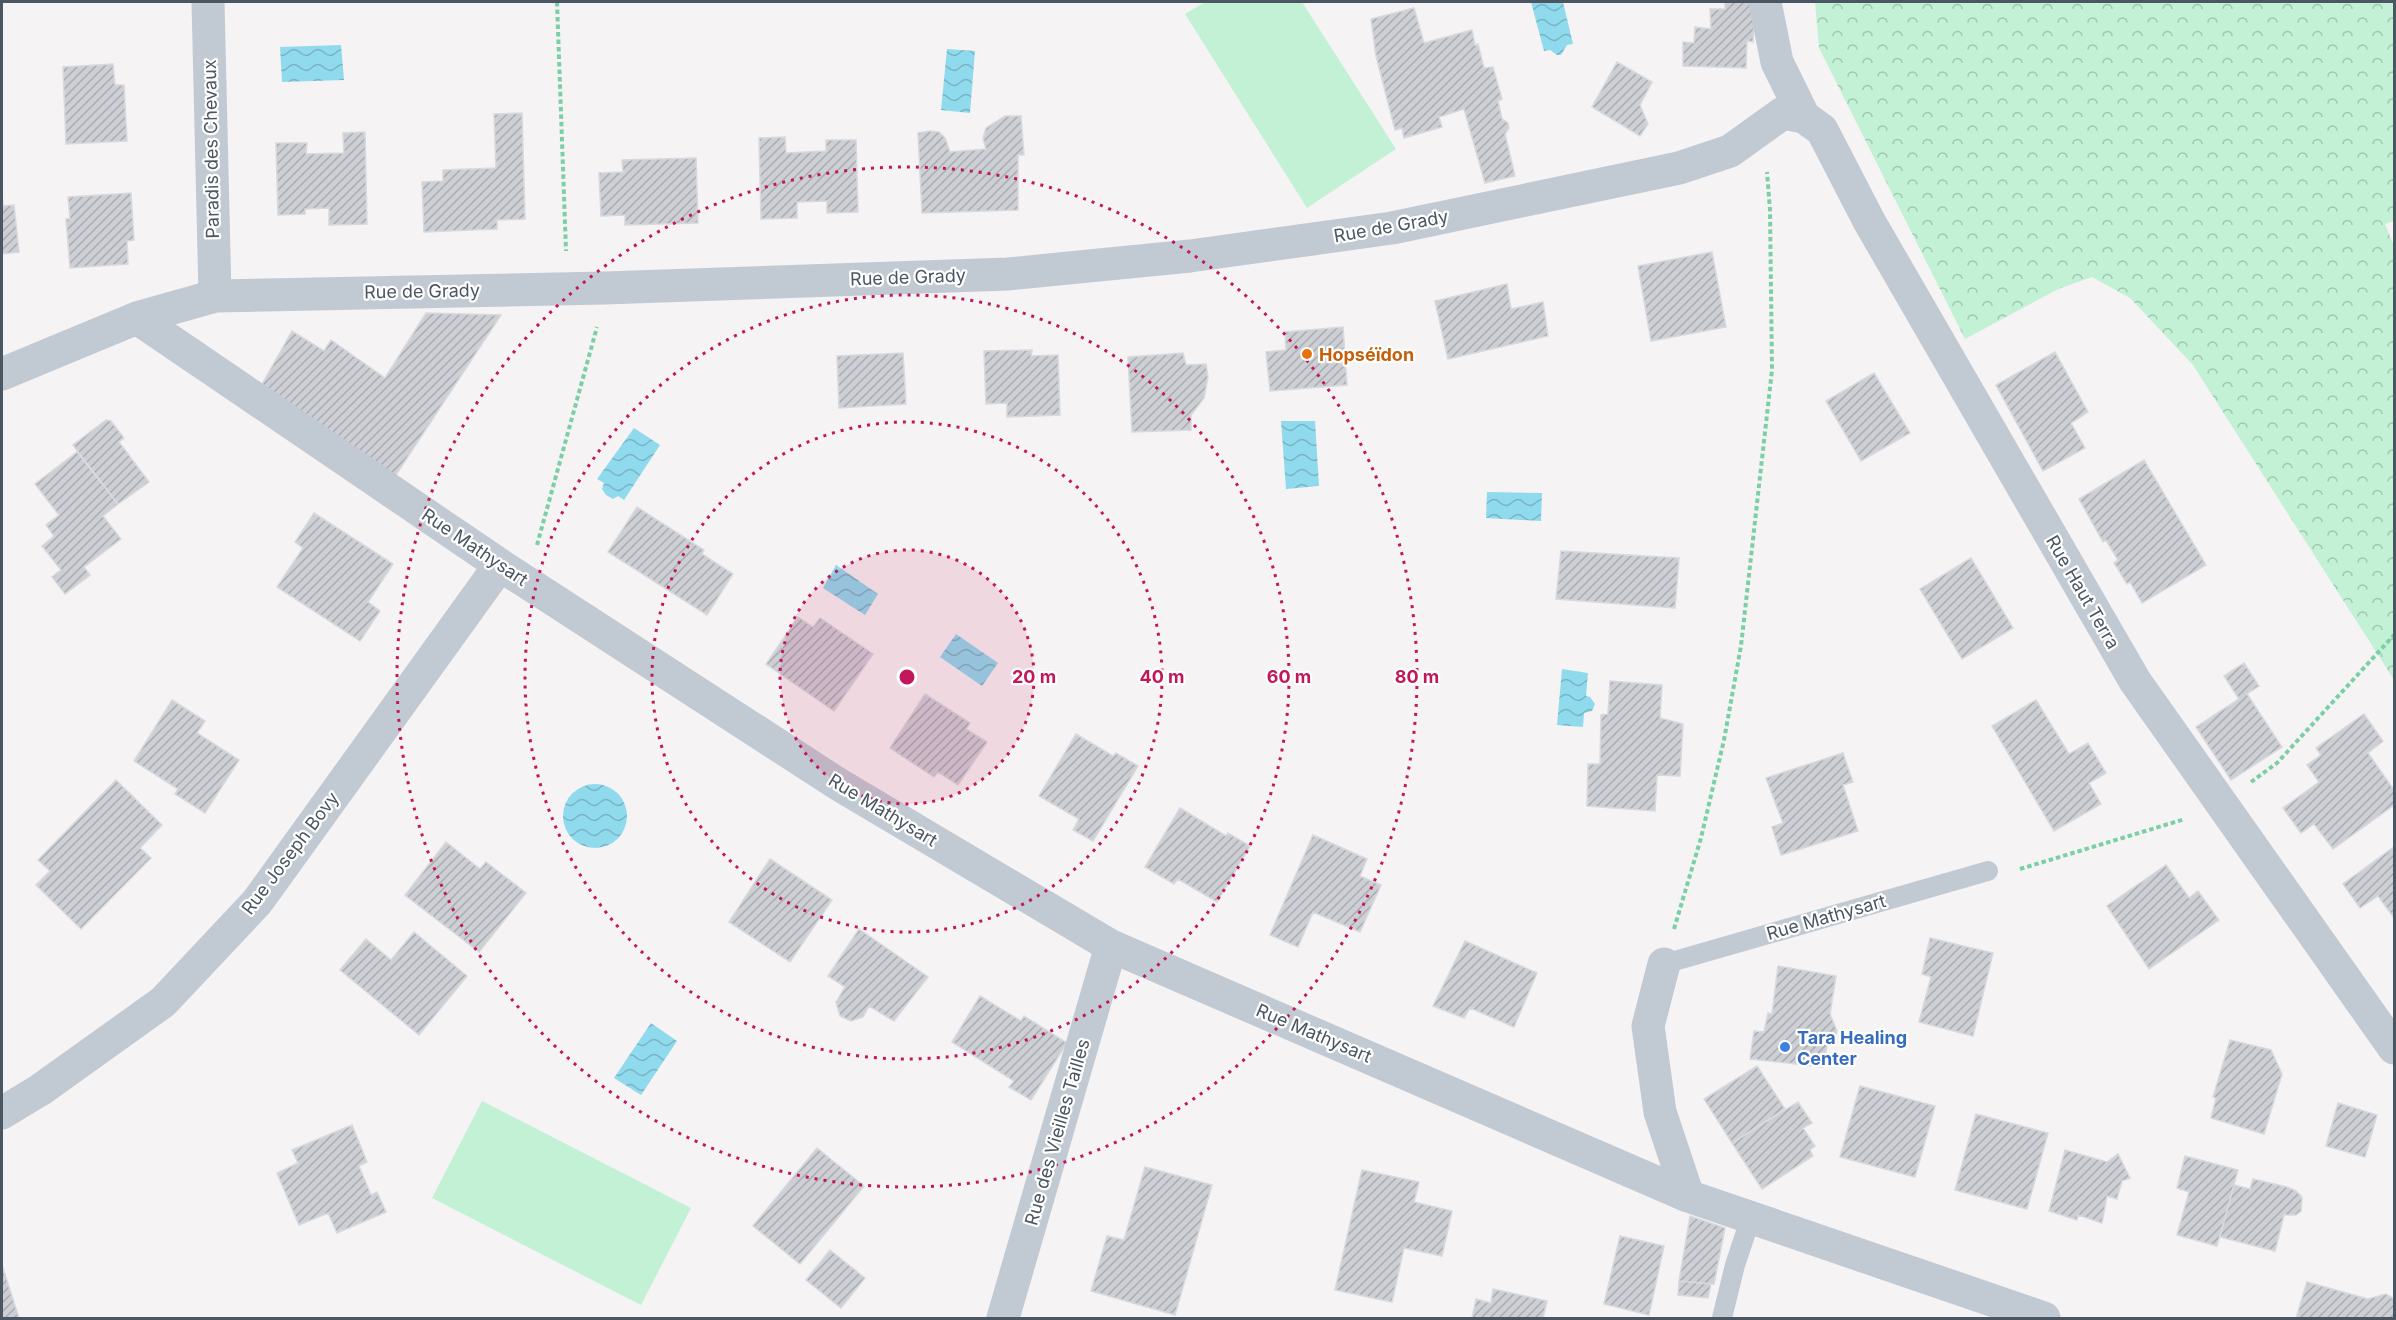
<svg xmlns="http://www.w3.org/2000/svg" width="2396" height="1320" viewBox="0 0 2396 1320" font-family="Inter,sans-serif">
  <defs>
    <pattern id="forest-crowns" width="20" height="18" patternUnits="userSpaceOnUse" patternTransform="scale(1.5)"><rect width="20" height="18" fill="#c3f1d5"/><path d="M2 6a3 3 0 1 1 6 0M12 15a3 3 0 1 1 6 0" fill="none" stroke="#a0c6b0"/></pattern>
    <pattern id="water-waves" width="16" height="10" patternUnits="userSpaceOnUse" patternTransform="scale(1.5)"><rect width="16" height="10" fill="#90daee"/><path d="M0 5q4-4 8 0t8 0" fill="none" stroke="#78b4c4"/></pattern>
    <pattern id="building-hatch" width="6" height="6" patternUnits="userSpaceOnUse" patternTransform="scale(1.5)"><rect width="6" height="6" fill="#cdcfd5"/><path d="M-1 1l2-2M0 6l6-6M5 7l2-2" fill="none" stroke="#a8abb0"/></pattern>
  </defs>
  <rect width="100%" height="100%" fill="#f5f3f3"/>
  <!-- forest -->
  <path fill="url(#forest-crowns)" d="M1815 2H2394V221L2385 224 2394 246V680L2193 365 2130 298 2092 277 2058 289 1965 339 1819 48Z"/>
  <!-- pitch -->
  <path fill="#c3f1d5" d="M1205 2H1302L1396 149 1307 208 1185 14Z
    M482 1101 691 1208 641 1305 432 1198Z"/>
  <!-- water -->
  <path fill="url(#water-waves)" d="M1531 2H1563L1573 44 1567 45 1561 55H1557L1550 50 1544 51Z
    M341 45 344 80 282 82 280 47Z
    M947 49 975 51 970 113 941 110Z
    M1281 421H1315L1319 486 1286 489Z
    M634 428 660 445 624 500 618 496 613 499 606 495 602 489 604 483 597 479Z
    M1487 492 1542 493 1541 521 1486 518Z
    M836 565 878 594 865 615 823 588Z
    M956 634 998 663 982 686 940 657Z
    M1562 669 1588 673 1586 696 1590 697 1595 704 1592 711 1584 713 1583 727 1557 725Z
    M563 816a32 32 0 1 1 64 0a32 32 0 1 1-64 0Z
    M651 1023 677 1041 641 1095 614 1078Z"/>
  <!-- building -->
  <path fill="url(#building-hatch)" stroke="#d7d9de" stroke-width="1.5" d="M1725 2H1755L1753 42 1747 41 1746 68 1683 66V42L1694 43 1695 27 1711 29 1710 9H1725Z
    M1414 8 1424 43 1472 30 1475 45 1478 44 1484 68 1493 67 1502 99 1498 101 1502 119 1508 123 1509 128 1505 134 1515 176 1485 183 1464 109 1439 117 1442 127 1404 138 1402 128 1395 130 1376 56 1371 19Z
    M1617 62 1652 82 1640 105 1648 124 1640 136 1592 107Z
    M113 64 115 85H124L127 141 66 144 63 67Z
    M522 113 525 219 497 220V229L424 232 422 182 443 181V170L496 168 494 114Z
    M1005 116H1021L1024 155H1018V210L922 213 918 133 930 131 939 132 945 138 950 152 986 149 983 138 986 128Z
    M365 132 367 224 329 225V208L305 209V214L278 215 276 143H307L306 154 344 153 343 133Z
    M785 137 786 153 826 151V140H856L858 212 827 213V201L797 202V218L761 219 759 138Z
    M696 158 698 223 625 225V215L601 216 599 173 623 172 622 160Z
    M131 193 134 240 127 241 128 264 70 268 66 219H70L68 197Z
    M2 194 3 206 14 205 19 252 2 254Z
    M1712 252 1726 327 1651 341 1638 266Z
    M1507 284 1511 309 1543 302 1548 336 1448 359 1435 301Z
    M426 313 501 315 394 478 261 386 292 331 324 351 331 340 385 378Z
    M1343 327 1347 385 1270 391 1266 352 1286 350 1285 332Z
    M1032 350 1031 356 1058 355 1060 415 1007 417V403L986 404 984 351Z
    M2055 352 2088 412 2071 423 2085 448 2043 471 1996 385Z
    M903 353 906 404 839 408 837 356Z
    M1183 353 1186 365 1206 364 1208 377 1204 398 1191 415V430L1132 432 1128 357Z
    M1874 373 1910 433 1861 461 1826 401Z
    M106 420 111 421 124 438 119 442 149 482 118 504 73 445Z
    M77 452 118 504 103 516 121 539 84 567 90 575 65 594 52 577 61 570 42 546 54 536 46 525 59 515 35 484Z
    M2144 460 2206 565 2142 603 2130 582 2127 584 2114 563 2118 560 2106 540 2103 542 2079 499Z
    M637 507 704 550 702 554 733 574 707 615 608 552Z
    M314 513 393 564 368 602 380 611 360 641 277 587 303 548 295 542Z
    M1561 551 1679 558 1675 608 1556 599Z
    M1971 558 2013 628 1962 659 1920 589Z
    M798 617 813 627 820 618 873 654 834 711 766 664Z
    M2244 663 2259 686 2247 694 2282 747 2231 780 2196 727 2239 699 2224 676Z
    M1610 681 1662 685 1660 718 1683 724 1680 776 1657 775 1655 811 1587 806 1588 764H1600L1601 715 1608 714Z
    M925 694 970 723 966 729 987 742 958 785 938 772 934 777 890 748Z
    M172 700 205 721 197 733 239 760 205 813 175 794 178 789 134 761Z
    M2036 700 2069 754 2088 743 2106 773 2089 783 2101 804 2054 831 1992 726Z
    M2364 714 2383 741 2368 753 2394 790V805L2333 849 2314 824 2301 833 2283 808 2319 782 2307 765 2321 755 2316 748Z
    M1076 734 1113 756 1116 753 1138 766 1093 841 1073 830 1079 819 1039 796Z
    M1843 753 1853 782 1843 785 1858 831 1781 855 1772 827 1783 823 1766 778Z
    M116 780 162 825 140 848 151 858 81 929 36 885 50 871 38 860Z
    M1180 808 1226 836 1228 833 1250 846 1217 902 1178 879 1174 884 1145 867Z
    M1313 835 1367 859 1360 876 1381 885 1360 932 1313 912 1298 947 1270 935Z
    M446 842 480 869 486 862 526 893 479 952 405 895Z
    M2394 847V918L2378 896 2360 908 2343 884Z
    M770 859 832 900 790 962 729 922Z
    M2166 865 2189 898 2198 891 2219 920 2149 969 2107 906Z
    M859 929 928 977 894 1021 869 1006 863 1017 851 1021 840 1016 836 1002 845 987 828 976Z
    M414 932 467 976 419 1035 340 970 366 939 391 960Z
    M1930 938 1993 953 1973 1036 1919 1022 1931 977 1922 974Z
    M1465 941 1537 973 1514 1027 1470 1008 1464 1018 1433 1006Z
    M1778 966 1836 976 1830 1014 1837 1031 1834 1040 1827 1046 1823 1067 1750 1059 1754 1031 1764 1032 1768 1013 1772 1014Z
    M980 996 1021 1021 1024 1016 1067 1043 1031 1100 1009 1087 1014 1081 952 1042Z
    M2230 1040 2271 1050 2282 1074 2264 1134 2211 1118 2216 1098 2213 1097Z
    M1757 1066 1785 1109 1732 1143 1704 1099Z
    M1860 1086 1935 1106 1915 1177 1840 1157Z
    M1798 1102 1812 1123 1803 1128 1815 1146 1810 1150 1813 1156 1762 1189 1732 1143Z
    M2338 1103 2377 1115 2365 1157 2326 1146Z
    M1976 1114 2048 1133 2027 1209 1955 1190Z
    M352 1125 367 1162 359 1166 371 1195 377 1192 386 1212 337 1233 328 1213 299 1225 277 1173 298 1163 292 1150Z
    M817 1148 864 1186 800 1264 753 1226Z
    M2065 1150 2107 1162 2118 1154 2130 1178 2122 1181 2117 1199 2107 1196 2102 1223 2078 1215 2077 1220 2049 1211Z
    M2185 1156 2238 1170 2217 1246 2177 1235 2189 1192 2177 1188Z
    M1145 1167 1212 1185 1175 1315 1091 1291 1107 1236 1124 1240Z
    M1362 1170 1419 1182 1414 1202 1452 1211 1442 1256 1404 1248 1392 1302 1335 1290Z
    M2253 1179 2287 1187 2296 1191 2302 1197 2301 1211 2296 1215H2284L2275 1251 2220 1237 2234 1185 2250 1189Z
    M1690 1216 1725 1228 1714 1284 1679 1281Z
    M1620 1236 1664 1246 1649 1315 1604 1304Z
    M830 1250 865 1278 841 1308 806 1280Z
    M2 1265 19 1318H2Z
    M1679 1281 1711 1284 1708 1298 1678 1295Z
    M2307 1282 2368 1299 2386 1294 2394 1299V1318H2296Z
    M1493 1289 1547 1301 1543 1318H1472L1476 1299 1491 1303Z"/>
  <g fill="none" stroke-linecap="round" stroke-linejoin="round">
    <!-- path -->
    <path stroke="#7ad0a6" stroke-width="4" stroke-dasharray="4.5 3" stroke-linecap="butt" d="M557 2 566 251
      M537 545 597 327
      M2251 782 2277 763 2394 635
      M2020 869 2185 819
      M1674 929 1701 838 1724 740 1741 646 1772 370 1770 210 1767 172"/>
    <!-- lane -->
    <path stroke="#c1cad2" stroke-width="20" d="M1664 964 1988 871
      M1722 1318 1735 1265 1751 1217"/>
    <!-- street -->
    <path stroke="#c1cad2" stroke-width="33" d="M208 2 215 296
      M1765 2 1777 62 1804 117 1822 130 1869 221 2135 681 2394 1048
      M137 318 500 565 838 784 1111 946 1688 1196 2044 1318
      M2 374 137 318 215 296 605 288 1008 274 1190 256 1392 228 1679 168 1730 151 1783 113 1804 117
      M1664 964 1648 1026 1660 1112 1688 1196
      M2 1113 40 1090 163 1002 257 902 500 565
      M1003 1318 1111 946"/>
  </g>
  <!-- distance rings -->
  <circle cx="907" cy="677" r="127" fill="#c2185b" fill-opacity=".12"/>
  <g fill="none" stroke="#c2185b" stroke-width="3" stroke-dasharray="3 6">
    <circle cx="907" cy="677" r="127"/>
    <circle cx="907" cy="677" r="255"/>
    <circle cx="907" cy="677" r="382"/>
    <circle cx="907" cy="677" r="510"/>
  </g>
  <!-- markers -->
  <circle fill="#e8710a" stroke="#fff" stroke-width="2" cx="1307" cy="354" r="6"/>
  <circle fill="#3f7fe0" stroke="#fff" stroke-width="2" cx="1785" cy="1047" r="6"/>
  <g text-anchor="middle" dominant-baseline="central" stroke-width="4.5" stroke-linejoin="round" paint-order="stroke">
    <!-- street labels -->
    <g font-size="18" fill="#4a5661" stroke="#fff">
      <text transform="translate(211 149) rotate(-91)">Paradis des Chevaux</text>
      <text transform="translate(1391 226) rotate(-10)">Rue de Grady</text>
      <text transform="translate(908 277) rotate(-2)">Rue de Grady</text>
      <text transform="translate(422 291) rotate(-1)">Rue de Grady</text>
      <text transform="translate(475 547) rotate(34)">Rue Mathysart</text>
      <text transform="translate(2083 592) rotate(60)">Rue Haut Terra</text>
      <text transform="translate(883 810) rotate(31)">Rue Mathysart</text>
      <text transform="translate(290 853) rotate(-53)">Rue Joseph Bovy</text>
      <text transform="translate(1826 917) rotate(-16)">Rue Mathysart</text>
      <text transform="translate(1314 1033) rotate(23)">Rue Mathysart</text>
      <text transform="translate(1057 1132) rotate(-74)">Rue des Vieilles Tailles</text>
    </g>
    <!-- food labels -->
    <g font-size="18" font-weight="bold" fill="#c56008" stroke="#fff" text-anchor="start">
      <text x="1319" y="354">Hopséïdon</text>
    </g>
    <!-- shop labels -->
    <g font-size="18" font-weight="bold" fill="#366cbe" stroke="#fff" text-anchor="start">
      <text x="1797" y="1037">Tara Healing<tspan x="1797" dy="21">Center</tspan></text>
    </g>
  </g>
  <circle cx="907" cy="677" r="9" fill="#c2185b" stroke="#fff" stroke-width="3"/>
  <g font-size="18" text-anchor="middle" font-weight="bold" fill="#c2185b" stroke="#fff" stroke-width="4.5" stroke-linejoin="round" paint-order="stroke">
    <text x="1034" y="683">20 m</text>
    <text x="1162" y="683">40 m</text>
    <text x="1289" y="683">60 m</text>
    <text x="1417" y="683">80 m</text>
  </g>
  <!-- border -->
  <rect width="2396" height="1320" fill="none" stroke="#4a5661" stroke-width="6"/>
</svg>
